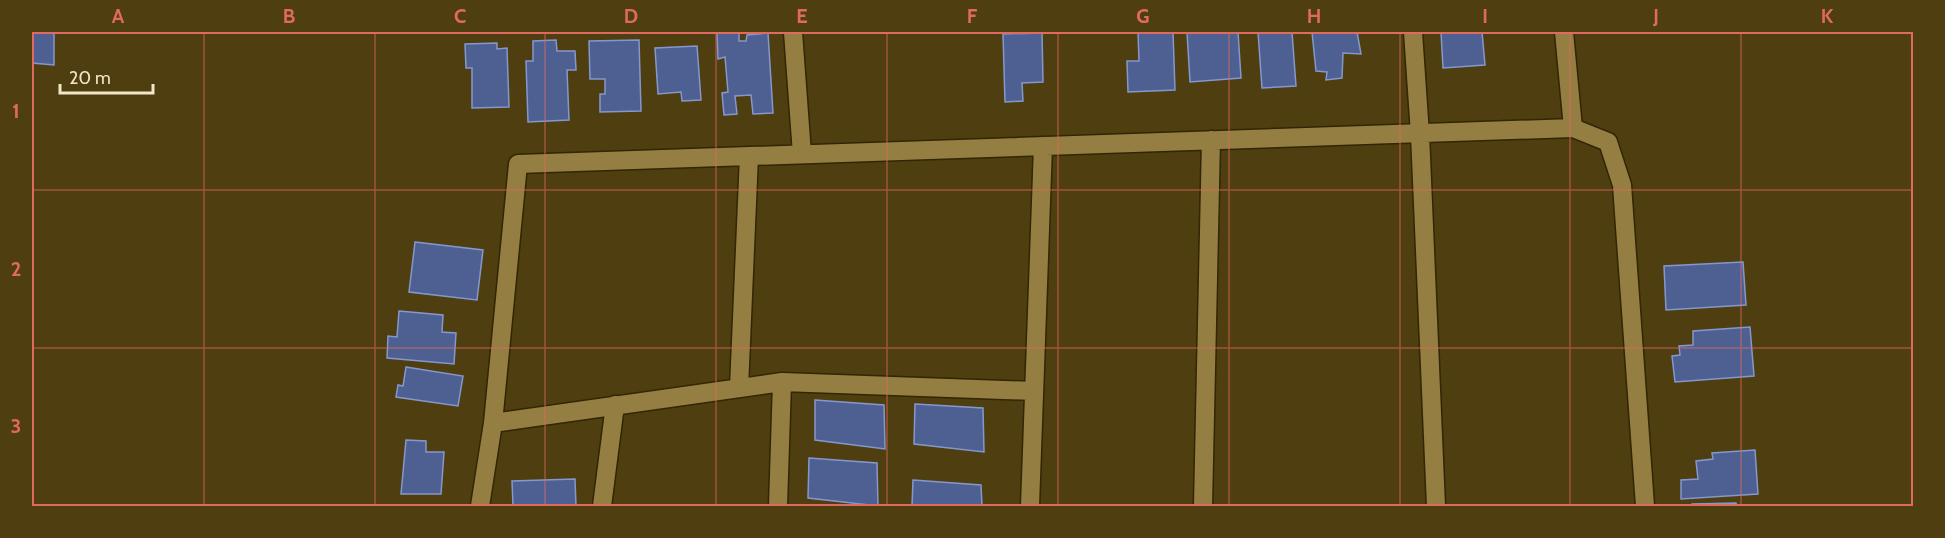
<svg xmlns="http://www.w3.org/2000/svg" width="1945" height="538" viewBox="0 0 1945 538" font-family="Cabin,sans-serif">
  <rect width="100%" height="100%" fill="#4f3e0f"/>
  <!-- building -->
  <path fill="#4e5f91" stroke="#8598ce" stroke-width="1.5" d="M32 32H54V65L32 63Z
    M739 32V41H746L747 35 768 33 773 113 753 114 751 95 735 96 737 114 724 115 722 93 728 92 725 57 718 59 717 33Z
    M1138 32H1173L1175 90 1128 92 1127 61H1139Z
    M1187 32H1238L1241 78 1190 82Z
    M1258 32H1292L1296 86 1262 88Z
    M1312 32H1357L1361 54 1343 53 1342 78 1326 80 1327 72 1316 71Z
    M1441 32H1482L1485 65 1443 68Z
    M1042 33 1043 82 1022 83 1023 101 1005 102 1003 34Z
    M556 40 557 51H575L576 70H567L569 120 528 122 526 61H533V41Z
    M639 40 641 111 600 112V94H605V79H590L589 41Z
    M497 43V49L507 48 509 107 472 108V68H466L465 44Z
    M697 46 701 100 682 101 681 92 658 94 655 48Z
    M415 242 483 250 477 300 409 292Z
    M1743 262 1746 305 1666 310 1664 266Z
    M399 311 443 315 442 332 456 333 454 364 387 358 388 336 397 337Z
    M1750 327 1754 376 1675 382 1672 356 1680 355 1679 346 1693 345V331Z
    M406 367 463 376 458 406 396 397 398 385 403 386Z
    M815 400 884 405 885 449 815 440Z
    M915 404 983 408 984 452 914 444Z
    M406 440 426 441V452H444L441 494H401Z
    M1755 450 1758 494 1681 499V480L1698 479 1696 461 1713 459 1712 453Z
    M809 458 877 463 878 506 808 498Z
    M575 479 576 506H513L512 481Z
    M913 480 981 485 982 506H912Z
    M1736 503 1737 506H1692V504Z"/>
  <g fill="none" stroke-linecap="round" stroke-linejoin="round">
    <!-- street casing -->
    <g stroke="#312605" stroke-width="21">
      <path id="street" d="M793 32 802 154
        M1413 32 1420 134 1436 506
        M1564 32 1573 128
        M739 388 749 156
        M493 423 782 382 1034 391
        M480 506 493 423 518 164 1573 128 1608 142 1622 185 1645 506
        M602 506 615 405
        M778 506 782 382
        M1030 506 1043 146
        M1203 506 1211 140"/>
    </g>
    <!-- street -->
    <use href="#street" stroke="#957e42" stroke-width="18"/>
  </g>
  <!-- grid -->
  <path fill="none" stroke="#e06a60" stroke-width="1.5" stroke-opacity="0.55" d="M204 32V506M375 32V506M545 32V506M716 32V506M887 32V506M1058 32V506M1229 32V506M1400 32V506M1570 32V506M1741 32V506M32 190H1914M32 348H1914"/>
  <!-- border -->
  <rect width="1945" height="538" fill="none" stroke="#4f3e0f" stroke-width="66"/>
  <!-- scale -->
  <path d="M60 84v9h93v-9" fill="none" stroke="#f2e6c8" stroke-width="3"/>
  <text x="69" y="84" font-size="18" fill="#f2e6c8" stroke="#4f3e0f" stroke-width="4.5" paint-order="stroke">20 m</text>
  <rect x="33" y="33" width="1879" height="472" fill="none" stroke="#e06a60" stroke-width="2"/>
  <g font-size="20" text-anchor="middle" font-weight="bold" fill="#e06a60">
    <text x="118" y="23">A</text>
    <text x="289" y="23">B</text>
    <text x="460" y="23">C</text>
    <text x="631" y="23">D</text>
    <text x="802" y="23">E</text>
    <text x="972" y="23">F</text>
    <text x="1143" y="23">G</text>
    <text x="1314" y="23">H</text>
    <text x="1485" y="23">I</text>
    <text x="1656" y="23">J</text>
    <text x="1827" y="23">K</text>
    <text x="16" y="118">1</text>
    <text x="16" y="276">2</text>
    <text x="16" y="433">3</text>
  </g>
</svg>
